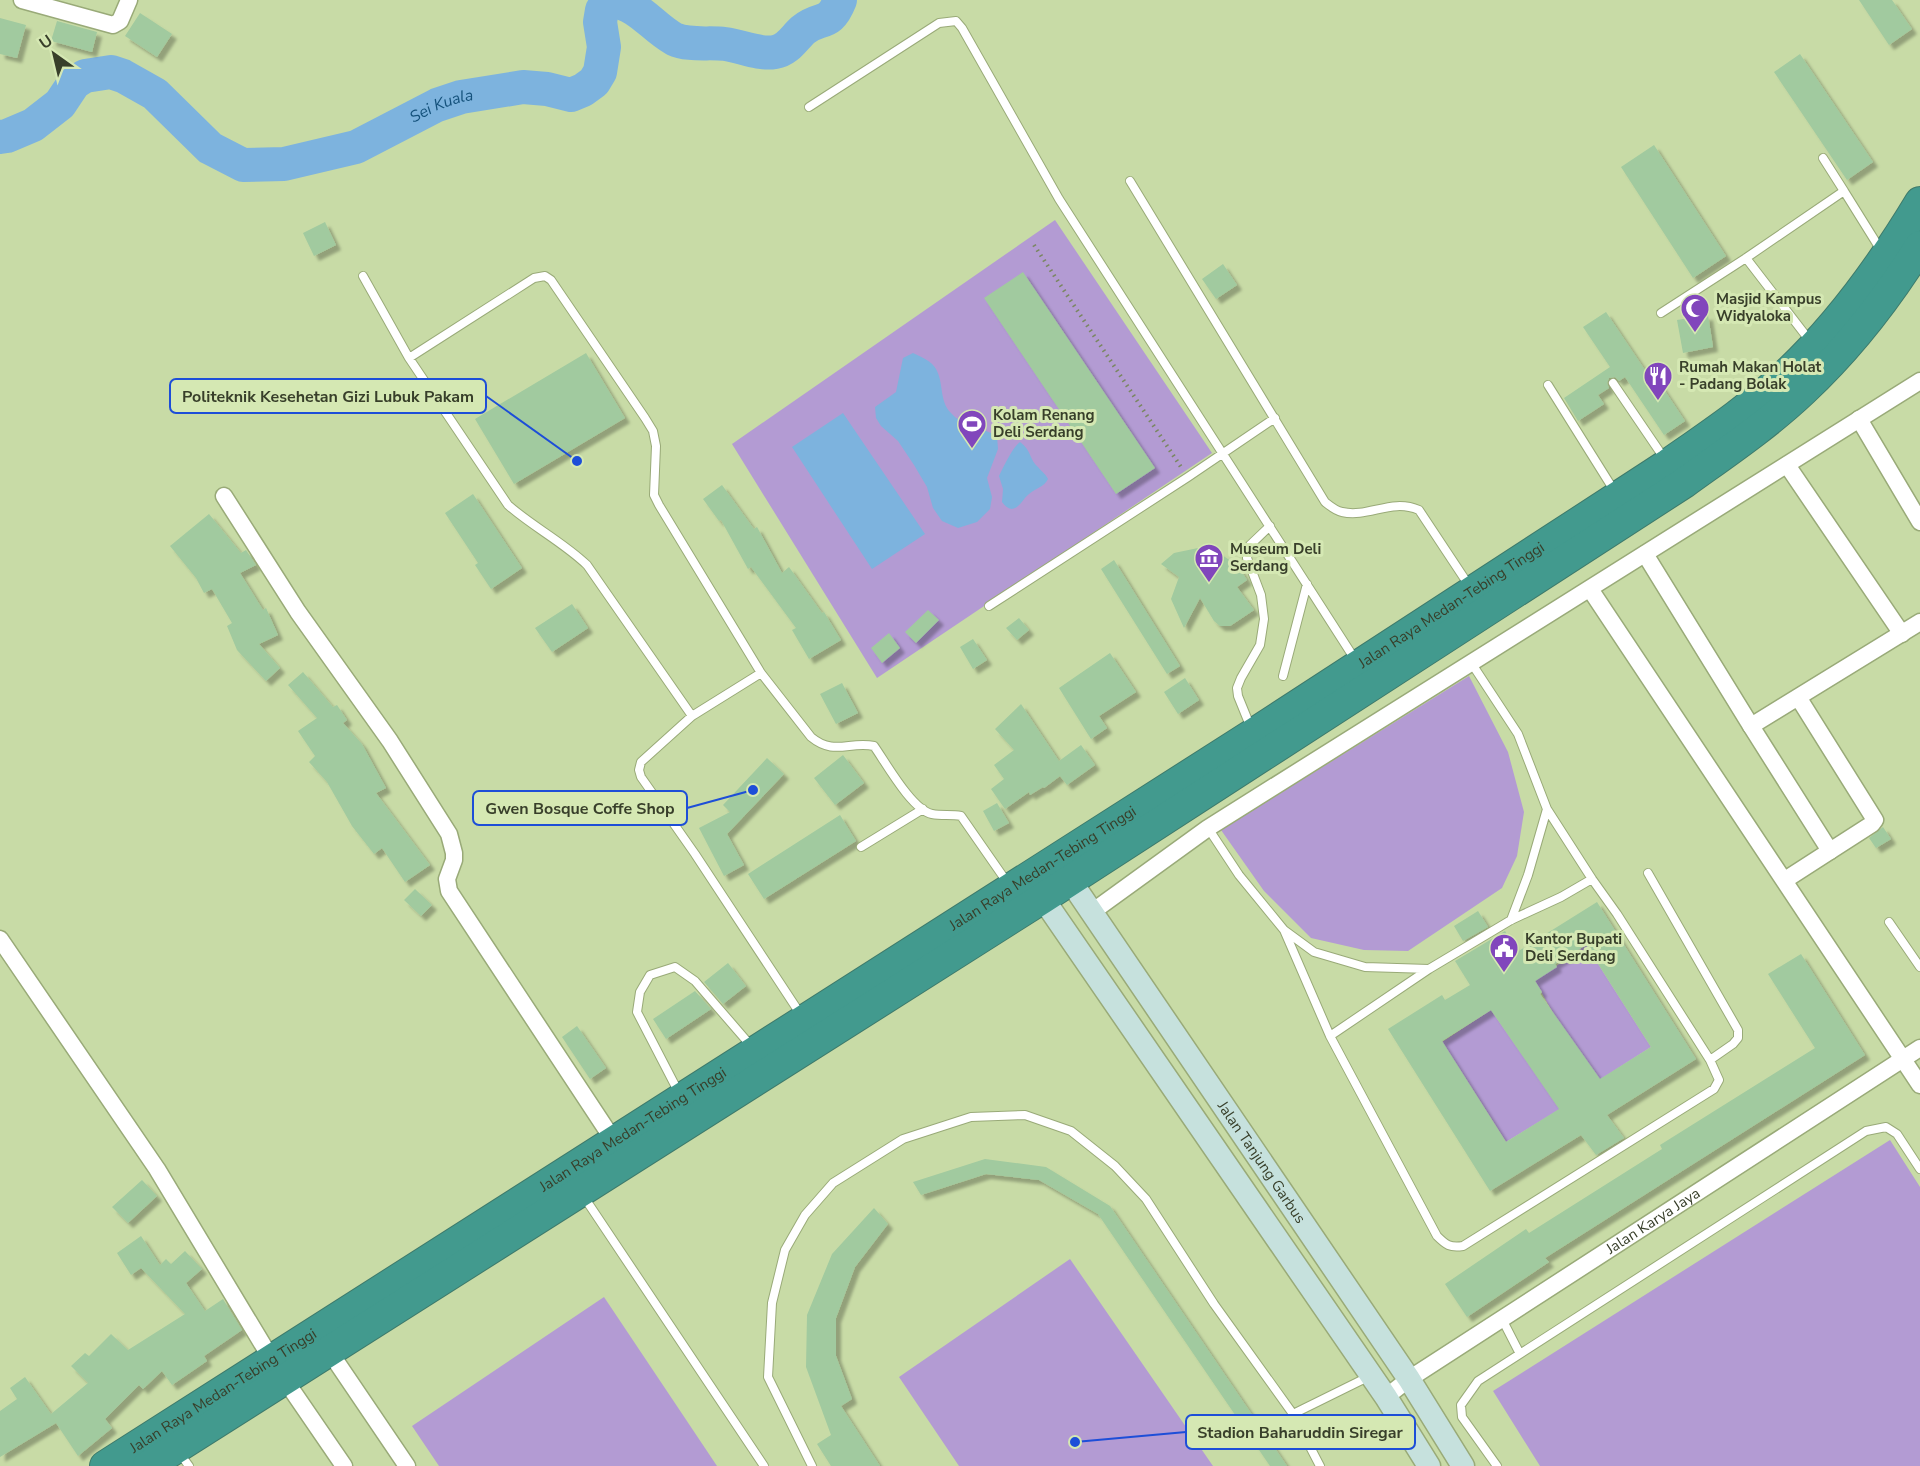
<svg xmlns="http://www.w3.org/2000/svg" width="1920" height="1466" viewBox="0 0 1920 1466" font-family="'Nunito Sans',sans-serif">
  <defs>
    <filter id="shadow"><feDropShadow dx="5" dy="5" stdDeviation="1.5" flood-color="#0004"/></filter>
  </defs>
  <rect width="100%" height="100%" fill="#c8dba6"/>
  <!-- green -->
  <path fill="#b39bd3" d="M1055 220 1212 453 877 678 732 444Z
    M1469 676 1508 752 1524 812 1517 856 1502 888 1408 951 1364 950 1311 938 1264 891 1221 830Z
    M1586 945 1651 1047 1593 1084 1535 981Z
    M1491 1010 1560 1109 1506 1142 1442 1042Z
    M1890 1140 1920 1187V1466H1540L1493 1391Z
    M1070 1259 1213 1466H959L899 1377Z
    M604 1297 717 1466H439L412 1426Z"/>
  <!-- water -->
  <path fill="#7db3de" d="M913 353C921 357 932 361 936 369 944 383 939 401 951 413 962 426 983 428 997 436L998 449 987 478 992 497 990 509 977 522 958 528 942 521 933 508 927 487 914 465 898 441 881 426 876 418 875 407 896 392 903 358Z
    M843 413 925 534 872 569 792 447Z
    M1020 442C1032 451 1029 459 1038 467 1042 472 1045 473 1048 479 1044 487 1036 488 1029 494 1021 500 1015 519 1002 502L1003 489 999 476C1004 466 1012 448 1020 442Z"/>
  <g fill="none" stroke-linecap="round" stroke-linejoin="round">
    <!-- river -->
    <path stroke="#7db3de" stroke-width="34" id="s1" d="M0 137 7 136 33 125 60 104 74 83 85 76 111 72 123 76 155 94 210 148 243 165 284 164 356 147 437 105 461 97 523 87 547 89 571 95 583 90 594 82 600 72 604 47 600 22 602 10 612 1C640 5 651 26 674 39 689 46 709 42 725 44 741 46 758 55 775 52 788 50 794 38 803 30 821 15 829 28 840 0"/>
  </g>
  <!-- building -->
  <path fill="#a1ca9f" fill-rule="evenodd" filter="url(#shadow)" d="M1859 0H1892L1912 29 1889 45Z
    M140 13 172 34 157 57 125 36Z
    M0 18 26 25 17 58 0 54Z
    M57 21 97 32 92 52 51 41Z
    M1800 54 1873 162 1847 180 1774 72Z
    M1654 145 1726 256 1693 278 1621 167Z
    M325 222 336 245 314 256 303 233Z
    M1223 264 1237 285 1216 299 1202 279Z
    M1023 272 1155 468 1116 494 984 298Z
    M1606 312 1647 373 1651 370 1685 421 1664 435 1625 377 1619 381 1615 377 1609 378 1607 383 1609 388 1598 395 1604 404 1578 421 1564 398 1610 367 1583 327Z
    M1708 315 1713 347 1683 353 1677 320Z
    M586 353 625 418 514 484 475 419Z
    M722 485 754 529 757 527 782 573 789 567 822 613 824 612 841 640 809 659 792 630 796 628 751 567 748 569 721 520 719 521 703 499Z
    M473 494 522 568 491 589 475 565 478 563 445 513Z
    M209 514 241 553 246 550 256 565 240 573 263 610 266 608 278 635 259 644 280 668 266 681 237 650 227 626 232 623 212 589 204 593 196 578 170 546Z
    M1198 548 1213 550 1222 555 1238 566 1247 580 1237 587 1254 610 1230 626H1220L1214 621 1200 598 1184 628 1171 599 1179 577 1161 564 1174 553Z
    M1114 560 1180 666 1167 674 1101 569Z
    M572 604 588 628 552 652 535 628Z
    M928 610 939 620 916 643 905 632Z
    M1019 618 1029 630 1017 640 1006 628Z
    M889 633 900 648 882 663 871 648Z
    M973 639 987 660 973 669 960 647Z
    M1110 653 1136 692 1099 716 1107 728 1091 739 1059 688Z
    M303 672 333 707 337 705 347 720 343 723 362 744 386 788 376 793 430 865 405 882 382 848 374 854 352 826 327 782 309 762 315 756 298 731 317 718 288 685Z
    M1185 678 1199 700 1178 714 1164 692Z
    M842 683 858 713 836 724 820 694Z
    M1021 704 1059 761 1081 745 1095 765 1067 785 1060 776 1044 788 1043 787 1030 795 1029 792 1005 809 991 789 1004 779 994 765 1014 750 995 729Z
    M843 755 864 783 835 805 814 778Z
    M767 758 784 774 727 834 744 865 724 876 699 828 730 812 723 805Z
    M997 803 1009 823 994 831 983 811Z
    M840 815 856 841 764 899 748 874Z
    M1883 827 1891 839 1876 848 1869 838Z
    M415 889 432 905 421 916 404 900Z
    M1597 902 1696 1059 1607 1115 1624 1138 1596 1155 1581 1135 1490 1191 1388 1029 1442 995 1445 1000 1470 985 1455 961 1505 931 1517 952ZM1586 945 1651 1047 1600 1079 1540 994 1542 992 1535 981 1557 967 1555 964ZM1491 1010 1559 1109 1506 1142 1442 1041Z
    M1478 911 1488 927 1463 941 1454 926Z
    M1801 954 1865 1055 1545 1258 1549 1262 1467 1317 1445 1284 1526 1229 1529 1233 1662 1149 1660 1145 1815 1048 1768 974Z
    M728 963 746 986 723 1004 704 982Z
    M695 991 711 1009 666 1039 653 1019Z
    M577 1026 606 1068 590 1079 562 1037Z
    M985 1159 1046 1167 1110 1206 1287 1466H1270L1098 1214 1039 1180 986 1174 921 1195 913 1182Z
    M142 1180 157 1196 128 1223 112 1207Z
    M874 1208 888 1224 855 1267 836 1318V1356L852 1399 841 1406 880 1466H831L817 1444 831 1435 806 1367 807 1315 832 1254Z
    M141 1236 160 1265 166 1259 171 1264 185 1251 202 1269 186 1283 205 1311 223 1299 242 1330 204 1356 207 1361 172 1385 162 1371 143 1389 139 1385 105 1419 112 1428 78 1456 56 1423 0 1457V1411L17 1399 10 1388 25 1377 51 1414 88 1383 71 1366 85 1353 89 1356 111 1334 128 1350 185 1314 141 1268 131 1275 117 1253Z"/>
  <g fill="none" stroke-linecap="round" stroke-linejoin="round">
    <!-- lane casing -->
    <g stroke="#99aa78" stroke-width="10">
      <path id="lane" d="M809 107 939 23 956 21 962 28 1059 199 1356 661
        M1130 181 1325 502C1330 506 1336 511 1342 512 1369 518 1391 498 1419 510L1470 587
        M1844 191 1882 252
        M1746 258 1810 341
        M363 276 409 358 534 278 545 276 551 280 645 418 653 431 656 446 654 495 659 505 761 673 811 737C834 756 849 741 874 746 886 763 912 810 932 814 942 816 951 814 961 816L1009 885
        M1661 313 1746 258 1844 191 1823 158
        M409 358 508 505C533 527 563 542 587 565L692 716 761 673
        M1613 383 1666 461
        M1548 385 1615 492
        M989 606 1188 477 1275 418
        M1472 664 1518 734 1547 809 1528 875 1511 920
        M1283 676 1307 584
        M692 716 641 762 639 770 641 777 695 854 801 1015
        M1251 728 1238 696 1237 688 1241 678 1260 645 1264 619 1261 595 1247 558 1250 545 1270 526
        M1547 809 1592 879
        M1208 828 1239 875 1284 930 1314 952 1365 967 1429 969 1511 920 1561 897 1592 879 1617 914 1710 1060 1719 1080 1714 1089 1463 1246C1450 1248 1446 1245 1437 1236L1330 1036 1284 930
        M861 847 923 809
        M1648 873 1738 1030V1038L1733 1044 1710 1060
        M1889 922 1920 967
        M1330 1036 1429 969
        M679 1093 637 1012 640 992 650 975 675 967 695 981 752 1047
        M584 1197 764 1466
        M1502 1319 1520 1354
        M1293 1414 1370 1376
        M178 1451 189 1466
        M812 1466 768 1377 772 1303 785 1250 805 1215 833 1183 903 1139 971 1117 1025 1115 1071 1131 1115 1166 1146 1199 1214 1304 1293 1414 1320 1466
        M1497 1466 1462 1417 1461 1405 1478 1381 1866 1131 1886 1127 1897 1134 1920 1169"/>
    </g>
    <!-- street casing -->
    <g stroke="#99aa78" stroke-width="19">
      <g id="street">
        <path d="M22 0 113 25 120 21 129 0"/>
        <path d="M1859 419 1920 522"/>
        <path d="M1787 465 1902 634"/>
        <path d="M224 496 298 612 390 741 449 834 454 853V860L447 879 449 891 614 1141"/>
        <path d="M1645 554 1751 726"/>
        <path d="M1590 589 1920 1085"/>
        <path d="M1798 697 1875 820 1872 824 1830 851 1751 726 1920 622"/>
        <path d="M1785 880 1830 851"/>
        <path d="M1092 912 1208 828 1920 381"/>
        <path d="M0 939 157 1169 272 1360"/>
        <path d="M325 1345 407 1466"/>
        <path d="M285 1380 344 1466"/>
        <path id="s2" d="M1386 1397 1409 1379 1920 1048"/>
      </g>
    </g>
    <!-- secondary casing -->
    <g stroke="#99aa78" stroke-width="25">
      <g id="secondary">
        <path id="s3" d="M1061 867 1409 1379 1463 1466"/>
        <path d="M1035 887 1386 1397 1429 1466"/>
      </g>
    </g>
    <!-- highway casing -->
    <g stroke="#3e7a6b" stroke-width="32">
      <g id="highway">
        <path id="s4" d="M105 1466 1253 734 1668 464C1708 436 1750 408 1785 375 1839 325 1882 265 1920 202"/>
        <path d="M148 1466 1043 898 1684 483C1724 454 1766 426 1803 391 1849 348 1887 299 1920 246"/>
      </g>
    </g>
    <!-- path -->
    <path stroke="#7a8662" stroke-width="4" stroke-dasharray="1.5 4.5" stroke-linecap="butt" d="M1034 245 1181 467"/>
    <!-- lane -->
    <use href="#lane" stroke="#fff" stroke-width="8"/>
    <!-- street -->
    <use href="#street" stroke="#fff" stroke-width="16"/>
    <!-- secondary -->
    <use href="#secondary" stroke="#c6e1dd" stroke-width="22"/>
    <!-- highway -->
    <use href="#highway" stroke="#429a8e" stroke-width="30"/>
  </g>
  <!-- icons -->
  <defs>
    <g id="mosque-pin" transform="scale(1.5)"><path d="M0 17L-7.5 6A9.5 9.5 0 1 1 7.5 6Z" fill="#8146bc" stroke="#d5e8b3"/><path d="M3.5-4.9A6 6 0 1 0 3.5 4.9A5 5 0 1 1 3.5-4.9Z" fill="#fff"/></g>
    <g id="restaurant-pin" transform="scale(1.5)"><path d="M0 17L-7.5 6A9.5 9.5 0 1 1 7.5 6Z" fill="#8146bc" stroke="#d5e8b3"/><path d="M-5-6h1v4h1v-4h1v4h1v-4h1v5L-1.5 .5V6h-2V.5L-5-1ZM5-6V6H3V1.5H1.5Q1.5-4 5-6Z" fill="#fff"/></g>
    <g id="stadium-pin" transform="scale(1.5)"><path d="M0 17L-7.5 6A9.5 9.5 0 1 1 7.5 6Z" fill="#8146bc" stroke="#d5e8b3"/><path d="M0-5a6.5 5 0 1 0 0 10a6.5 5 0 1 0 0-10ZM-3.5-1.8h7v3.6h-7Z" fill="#fff"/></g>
    <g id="museum-pin" transform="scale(1.5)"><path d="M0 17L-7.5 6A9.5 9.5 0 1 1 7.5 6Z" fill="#8146bc" stroke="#d5e8b3"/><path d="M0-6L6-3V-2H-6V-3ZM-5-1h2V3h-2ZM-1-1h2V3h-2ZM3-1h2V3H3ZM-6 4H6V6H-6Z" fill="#fff"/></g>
    <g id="civic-pin" transform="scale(1.5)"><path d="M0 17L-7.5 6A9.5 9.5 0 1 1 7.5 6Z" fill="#8146bc" stroke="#d5e8b3"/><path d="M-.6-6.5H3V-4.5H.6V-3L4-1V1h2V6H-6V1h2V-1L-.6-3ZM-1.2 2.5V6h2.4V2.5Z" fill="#fff"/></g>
  </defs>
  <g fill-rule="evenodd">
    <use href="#mosque-pin" x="1695" y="308"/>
    <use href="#restaurant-pin" x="1658" y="376"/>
    <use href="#stadium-pin" x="972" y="424"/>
    <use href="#museum-pin" x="1209" y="558"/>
    <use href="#civic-pin" x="1504" y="948"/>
  </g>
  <g text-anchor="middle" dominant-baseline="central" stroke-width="6" stroke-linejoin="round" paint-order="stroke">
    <!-- poi labels -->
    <g font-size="15" font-weight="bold" fill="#383f2a" stroke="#d5e8b3" text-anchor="start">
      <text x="1716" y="299">Masjid Kampus<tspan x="1716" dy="17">Widyaloka</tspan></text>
      <text x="1679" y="367">Rumah Makan Holat<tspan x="1679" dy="17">- Padang Bolak</tspan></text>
      <text x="993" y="415">Kolam Renang<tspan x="993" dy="17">Deli Serdang</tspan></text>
      <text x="1230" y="549">Museum Deli<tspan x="1230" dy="17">Serdang</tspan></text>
      <text x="1525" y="939">Kantor Bupati<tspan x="1525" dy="17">Deli Serdang</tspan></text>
    </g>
    <!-- street labels -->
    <g font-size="15" fill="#383f2a" stroke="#d5e8b3">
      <text stroke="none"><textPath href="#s4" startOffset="1598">Jalan Raya Medan-Tebing Tinggi</textPath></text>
      <text stroke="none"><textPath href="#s4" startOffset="1112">Jalan Raya Medan-Tebing Tinggi</textPath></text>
      <text stroke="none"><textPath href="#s4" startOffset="626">Jalan Raya Medan-Tebing Tinggi</textPath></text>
      <text stroke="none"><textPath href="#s3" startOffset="357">Jalan Tanjung Garbus</textPath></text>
      <text stroke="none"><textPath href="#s2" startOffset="320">Jalan Karya Jaya</textPath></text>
      <text stroke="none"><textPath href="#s4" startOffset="140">Jalan Raya Medan-Tebing Tinggi</textPath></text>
    </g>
    <!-- water labels -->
    <g font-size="16" font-style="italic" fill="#15527c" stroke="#d5e8b3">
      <text stroke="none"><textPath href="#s1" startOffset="508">Sei Kuala</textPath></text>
    </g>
  </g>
  <!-- callouts -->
  <path fill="none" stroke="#1d4ed8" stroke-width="2" d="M577 461L486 396M753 790L687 808M1075 1442L1186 1432"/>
  <g fill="#1d4ed8" stroke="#d5e8b3" stroke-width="2">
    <circle cx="577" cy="461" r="6"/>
    <circle cx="753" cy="790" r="6"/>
    <circle cx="1075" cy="1442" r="6"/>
  </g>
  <g fill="#d5e8b3" stroke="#1d4ed8" stroke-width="2">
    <rect x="170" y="379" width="316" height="34" rx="6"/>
    <rect x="473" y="791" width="214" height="34" rx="6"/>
    <rect x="1186" y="1415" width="229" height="34" rx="6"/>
  </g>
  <g font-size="16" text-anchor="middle" font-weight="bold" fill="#383f2a">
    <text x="328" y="402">Politeknik Kesehetan Gizi Lubuk Pakam</text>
    <text x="580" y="814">Gwen Bosque Coffe Shop</text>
    <text x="1300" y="1438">Stadion Baharuddin Siregar</text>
  </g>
  <!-- north arrow -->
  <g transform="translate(54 54) rotate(326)" stroke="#d5e8b3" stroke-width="4.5" paint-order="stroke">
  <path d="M0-4.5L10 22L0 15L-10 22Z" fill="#383f2a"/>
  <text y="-9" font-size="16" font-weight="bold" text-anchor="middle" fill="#383f2a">U</text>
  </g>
</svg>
